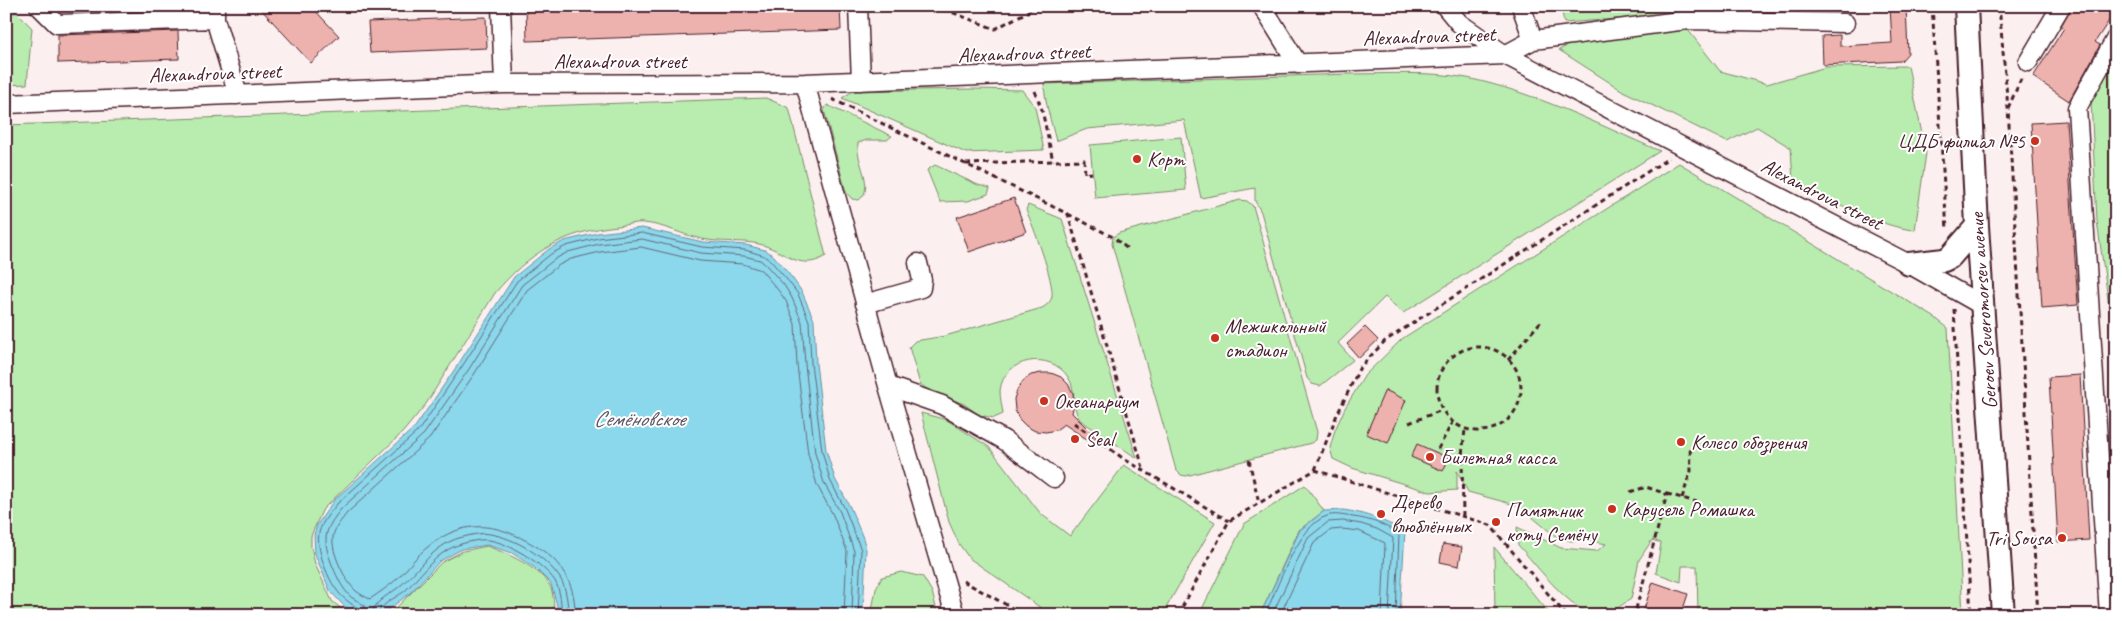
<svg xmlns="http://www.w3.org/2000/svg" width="2122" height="621" viewBox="0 0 2122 621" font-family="Caveat,sans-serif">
  <rect width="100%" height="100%" fill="#fbf0ef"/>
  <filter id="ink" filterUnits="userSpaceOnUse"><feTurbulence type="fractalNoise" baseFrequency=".02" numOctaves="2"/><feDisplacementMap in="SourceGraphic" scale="10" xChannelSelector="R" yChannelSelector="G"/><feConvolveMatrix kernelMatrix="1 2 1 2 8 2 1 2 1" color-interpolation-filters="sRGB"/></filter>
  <g filter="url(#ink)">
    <!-- green -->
    <path fill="#b8edaf" stroke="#81866d" d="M1561 6H1782L1564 23Z
      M16 12 32 28 27 84 6 85V19Z
      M1688 30 1720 71 1767 84 1826 67 1908 66 1926 153 1915 230C1880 228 1827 197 1793 182L1791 148 1757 127 1727 142 1623 91 1559 50 1574 42Z
      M2116 59V356L2097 221 2091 101Z
      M1349 74C1387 74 1429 71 1467 78 1535 92 1597 124 1660 151L1403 313 1385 297 1338 343 1353 360 1320 386 1312 384 1307 378 1261 212 1255 201V188L1201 198 1184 120 1087 129 1056 141C1051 121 1045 103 1044 84Z
      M975 89 1022 90 1035 107 1044 150 966 153 842 98 853 91Z
      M766 98 789 108 826 256C799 273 785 250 759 244 741 240 721 243 702 239 682 235 665 225 644 223 636 222 626 225 618 226 564 231 529 253 495 293L426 404 403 432 323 509 317 522 311 536V546L315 564 332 601 349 615H6V125Z
      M827 105 892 136 887 140H867L858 143C855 162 876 187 859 200L852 199 846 192 824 110Z
      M1181 137 1186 190 1095 198 1090 145Z
      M1679 163 1934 317 1948 328 1963 615H1698L1697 566H1682L1681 582 1656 573 1661 543 1652 540 1639 560 1631 599C1623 604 1613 612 1604 615 1577 621 1535 563 1518 545L1517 527 1561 548 1597 551 1606 544 1588 540 1570 541 1555 536 1519 506 1468 492 1457 471V490L1430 492 1352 468 1333 459 1330 448 1335 430 1345 408 1365 375 1403 338Z
      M935 165 978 185 990 188 988 194 968 201 940 202 927 170Z
      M1240 200 1247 201 1253 206 1317 432 1316 440 1311 443 1186 476 1181 475 1176 470 1112 244 1113 237 1119 233Z
      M1028 205 1062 219 1137 458 1080 420C1071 407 1077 390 1068 377 1051 350 1003 357 1000 391 1000 398 1002 406 1003 414L994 418 979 415 964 404 930 391 920 384 909 347 915 341 945 336 1042 308C1047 305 1051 302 1052 296 1054 281 1033 225 1026 210Z
      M921 413 947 420 989 447 1041 514 1070 536 1124 465 1215 522 1162 615H1051L969 558 959 544 949 522Z
      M1305 485 1324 511 1299 530 1260 615H1199L1244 524Z
      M487 546C508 554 535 565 549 584 554 592 554 606 554 615H389L442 562 463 551Z
      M1494 547 1551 615H1495Z
      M901 572 923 577 932 592 938 615H871L876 589 882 577Z"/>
    <!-- water -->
    <path fill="#8bd7eb" stroke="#718d9e" d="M642 228 703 242 746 245 765 250 774 256 793 279 802 292 814 320 816 363 826 450 835 479 850 507 863 538 866 549 863 615H557V605L551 584 535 568 512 553 487 545 462 549 440 561 409 594 381 615H359L345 607 330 591 315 554 314 535 317 525 334 500 415 427 459 363 514 277 549 249 564 241 597 233Z
      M1343 510C1366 513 1384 521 1405 531L1400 615H1260L1300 530 1324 511Z"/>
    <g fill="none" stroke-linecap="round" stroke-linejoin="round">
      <!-- shore -->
      <path stroke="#646978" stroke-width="1" d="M360 615 359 609C350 603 342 598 336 589 327 577 316 548 319 533 322 521 330 513 338 503L419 430 463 365 517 281 551 254 566 246 598 238 642 233 702 247 745 250 762 255 770 260 789 282 798 294 809 321 811 363 822 451 830 480 845 509 861 550 858 615
        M367 615 364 605C360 602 355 600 351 597 342 588 338 579 333 567 322 540 323 531 342 508L424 434 469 369 522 285 555 259 568 252 599 244 642 239 701 253 744 256 760 260 766 265 784 285 792 298 802 322 805 364 815 453 824 483 840 512 854 551 852 615
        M372 615C373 601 391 594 400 586 420 569 433 546 459 538 467 536 481 532 490 534 515 538 545 556 560 578 566 587 568 603 568 615
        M378 615C379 604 398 597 406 590 423 573 437 551 461 544 468 542 480 539 488 540 508 542 544 564 555 581 560 590 562 605 561 615
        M575 615C576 588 564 565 542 550 503 525 469 515 429 546 417 555 408 568 397 579 389 586 379 593 370 599 365 597 360 594 356 591 345 581 331 552 333 537 334 528 342 520 347 513L430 438 475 373 527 290 559 265 571 259 600 252 641 247 700 261 743 264 761 270 778 290 786 301 795 324 797 365 808 454 817 485 833 515 847 551 844 615
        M1265 615C1277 589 1298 525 1327 516 1334 513 1345 516 1353 517 1370 519 1386 525 1399 534L1396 615
        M1272 615 1308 538 1328 522 1343 521 1361 524 1377 529 1393 538 1389 615
        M1280 615 1314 543 1331 530 1342 529 1359 531 1385 543 1382 615"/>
    </g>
    <!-- building -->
    <path fill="#edb2ad" stroke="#4a1f2b" d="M258 6H311L339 36 311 63Z
      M587 6H840L841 30 527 41 526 8Z
      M1890 6H1906L1908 53 1901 61 1823 65 1822 36 1840 35V46L1892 43Z
      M2072 6H2116V10L2095 42 2100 45 2069 101 2033 77 2064 28 2061 26Z
      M486 17 487 48 370 53 368 22Z
      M178 31 179 59 58 63V35Z
      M2066 121 2078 305 2042 308 2031 123Z
      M1014 198 1026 232 969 252 957 217Z
      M1365 327 1378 340 1359 358 1347 344Z
      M1041 373H1051L1061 377 1068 384 1073 393 1074 403 1072 413 1096 437 1091 442 1064 424 1056 430 1046 432 1035 431 1026 426 1019 419 1015 410 1014 399 1017 390 1023 381 1031 375Z
      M2080 375 2089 540 2058 542 2049 377Z
      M1385 390 1406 400 1388 443 1366 434Z
      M1417 444 1449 458 1443 471 1411 457Z
      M1443 544 1462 547 1459 566 1440 562Z
      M1653 582 1688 594 1681 615H1642Z"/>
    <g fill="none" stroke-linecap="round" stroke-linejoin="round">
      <!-- minor casing -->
      <g stroke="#4a1f2b" stroke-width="21">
        <path id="minor" d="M39 6 57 24 215 19V6
          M501 6 504 84
          M858 6 861 81
          M1262 6 1298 64
          M1445 6 1459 23 1505 55 1909 264 1983 306
          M215 19 238 95
          M1533 40 1687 20 1845 23
          M2028 62 2061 6
          M805 83 888 386 955 615
          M6 104 504 84 805 83 1505 55 1533 40 1521 6
          M865 304 921 288 922 280 918 263
          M888 386 942 405 1004 440 1054 478
          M2109 615 2077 108 2116 38"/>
      </g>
      <!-- major casing -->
      <g stroke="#4a1f2b" stroke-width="26">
        <path id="major" d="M1966 6 1977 226 2003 615
          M1909 264 1944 260 1950 257 1977 226"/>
      </g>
      <!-- path -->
      <path stroke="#4a1f2b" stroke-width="3" stroke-dasharray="5 4" stroke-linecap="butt" d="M936 6 995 29 1038 6
        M1932 6 1947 230
        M1999 6 2008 108 2038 615
        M1035 91 1042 110 1053 161
        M832 99 1068 214 1144 471
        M2008 108 2022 77
        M966 164 1084 160 1085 174 1092 173
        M1068 214 1113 237 1129 250
        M1954 309 1971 615
        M1437 389a42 42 0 1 1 84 0a42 42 0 1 1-84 0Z
        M1508 360 1543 319
        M1074 423 1124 459 1229 521
        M1409 423 1442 410
        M1438 449 1452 423
        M1249 460 1259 503
        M1315 470 1490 525 1566 615
        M1667 494 1697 502
        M1682 498 1691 471 1690 446
        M1463 517 1462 455 1465 430
        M963 581 1025 615
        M1178 615 1229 521 1315 470 1336 417 1360 367 1385 341 1669 158
        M1629 615 1636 609 1667 494 1646 487 1630 492"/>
      <!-- minor -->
      <use href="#minor" stroke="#fff" stroke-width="18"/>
      <!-- major -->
      <use href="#major" stroke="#fff" stroke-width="22"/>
    </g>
  </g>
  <!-- markers -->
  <g fill="#c8321e" stroke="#fff" stroke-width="2">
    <circle cx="2035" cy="141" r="5"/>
    <circle cx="1137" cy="159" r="5"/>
    <circle cx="1215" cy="338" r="5"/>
    <circle cx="1044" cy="401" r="5"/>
    <circle cx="1075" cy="439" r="5"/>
    <circle cx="1681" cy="442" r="5"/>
    <circle cx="1430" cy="457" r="5"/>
    <circle cx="1612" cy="509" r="5"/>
    <circle cx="1381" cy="514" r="5"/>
    <circle cx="1496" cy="522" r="5"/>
    <circle cx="2062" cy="538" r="5"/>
  </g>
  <g text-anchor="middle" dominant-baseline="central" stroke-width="4" stroke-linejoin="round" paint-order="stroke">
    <!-- street labels -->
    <g font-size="21" fill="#4a1f2b" stroke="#fff">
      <text transform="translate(1429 36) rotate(-2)">Alexandrova street</text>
      <text transform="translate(1024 53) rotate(-2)">Alexandrova street</text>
      <text x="620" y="61">Alexandrova street</text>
      <text transform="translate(215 73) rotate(-2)">Alexandrova street</text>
      <text transform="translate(1822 194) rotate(27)">Alexandrova street</text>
      <text transform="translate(1983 311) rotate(-94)">Geroev Severomorsev avenue</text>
    </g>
    <!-- poi labels -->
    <g font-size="21" fill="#4a1f2b" stroke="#fff" text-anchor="start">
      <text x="2025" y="141" text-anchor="end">ЦДБ филиал №5</text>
      <text x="1147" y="159">Корт</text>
      <text x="1225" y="326">Межшкольный<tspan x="1225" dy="24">стадион</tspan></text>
      <text x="1054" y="401">Океанариум</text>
      <text x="1085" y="439">Seal</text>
      <text x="1691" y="442">Колесо обозрения</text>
      <text x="1440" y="457">Билетная касса</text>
      <text x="1391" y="502">Дерево<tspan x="1391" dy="24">влюблённых</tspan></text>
      <text x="1622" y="509">Карусель Ромашка</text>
      <text x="1506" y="510">Памятник<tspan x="1506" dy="24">коту Семёну</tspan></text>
      <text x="2052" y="538" text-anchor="end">Tri Sousa</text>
    </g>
    <!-- water labels -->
    <g font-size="22" font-style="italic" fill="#5e5665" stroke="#fff">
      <text x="639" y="419">Семёновское</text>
    </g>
  </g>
  <!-- margin -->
  <rect width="2122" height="621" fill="none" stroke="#fff" stroke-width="25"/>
  <rect x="12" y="12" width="2097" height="596" fill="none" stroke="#4a1f2b" stroke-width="2" filter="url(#ink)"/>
</svg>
